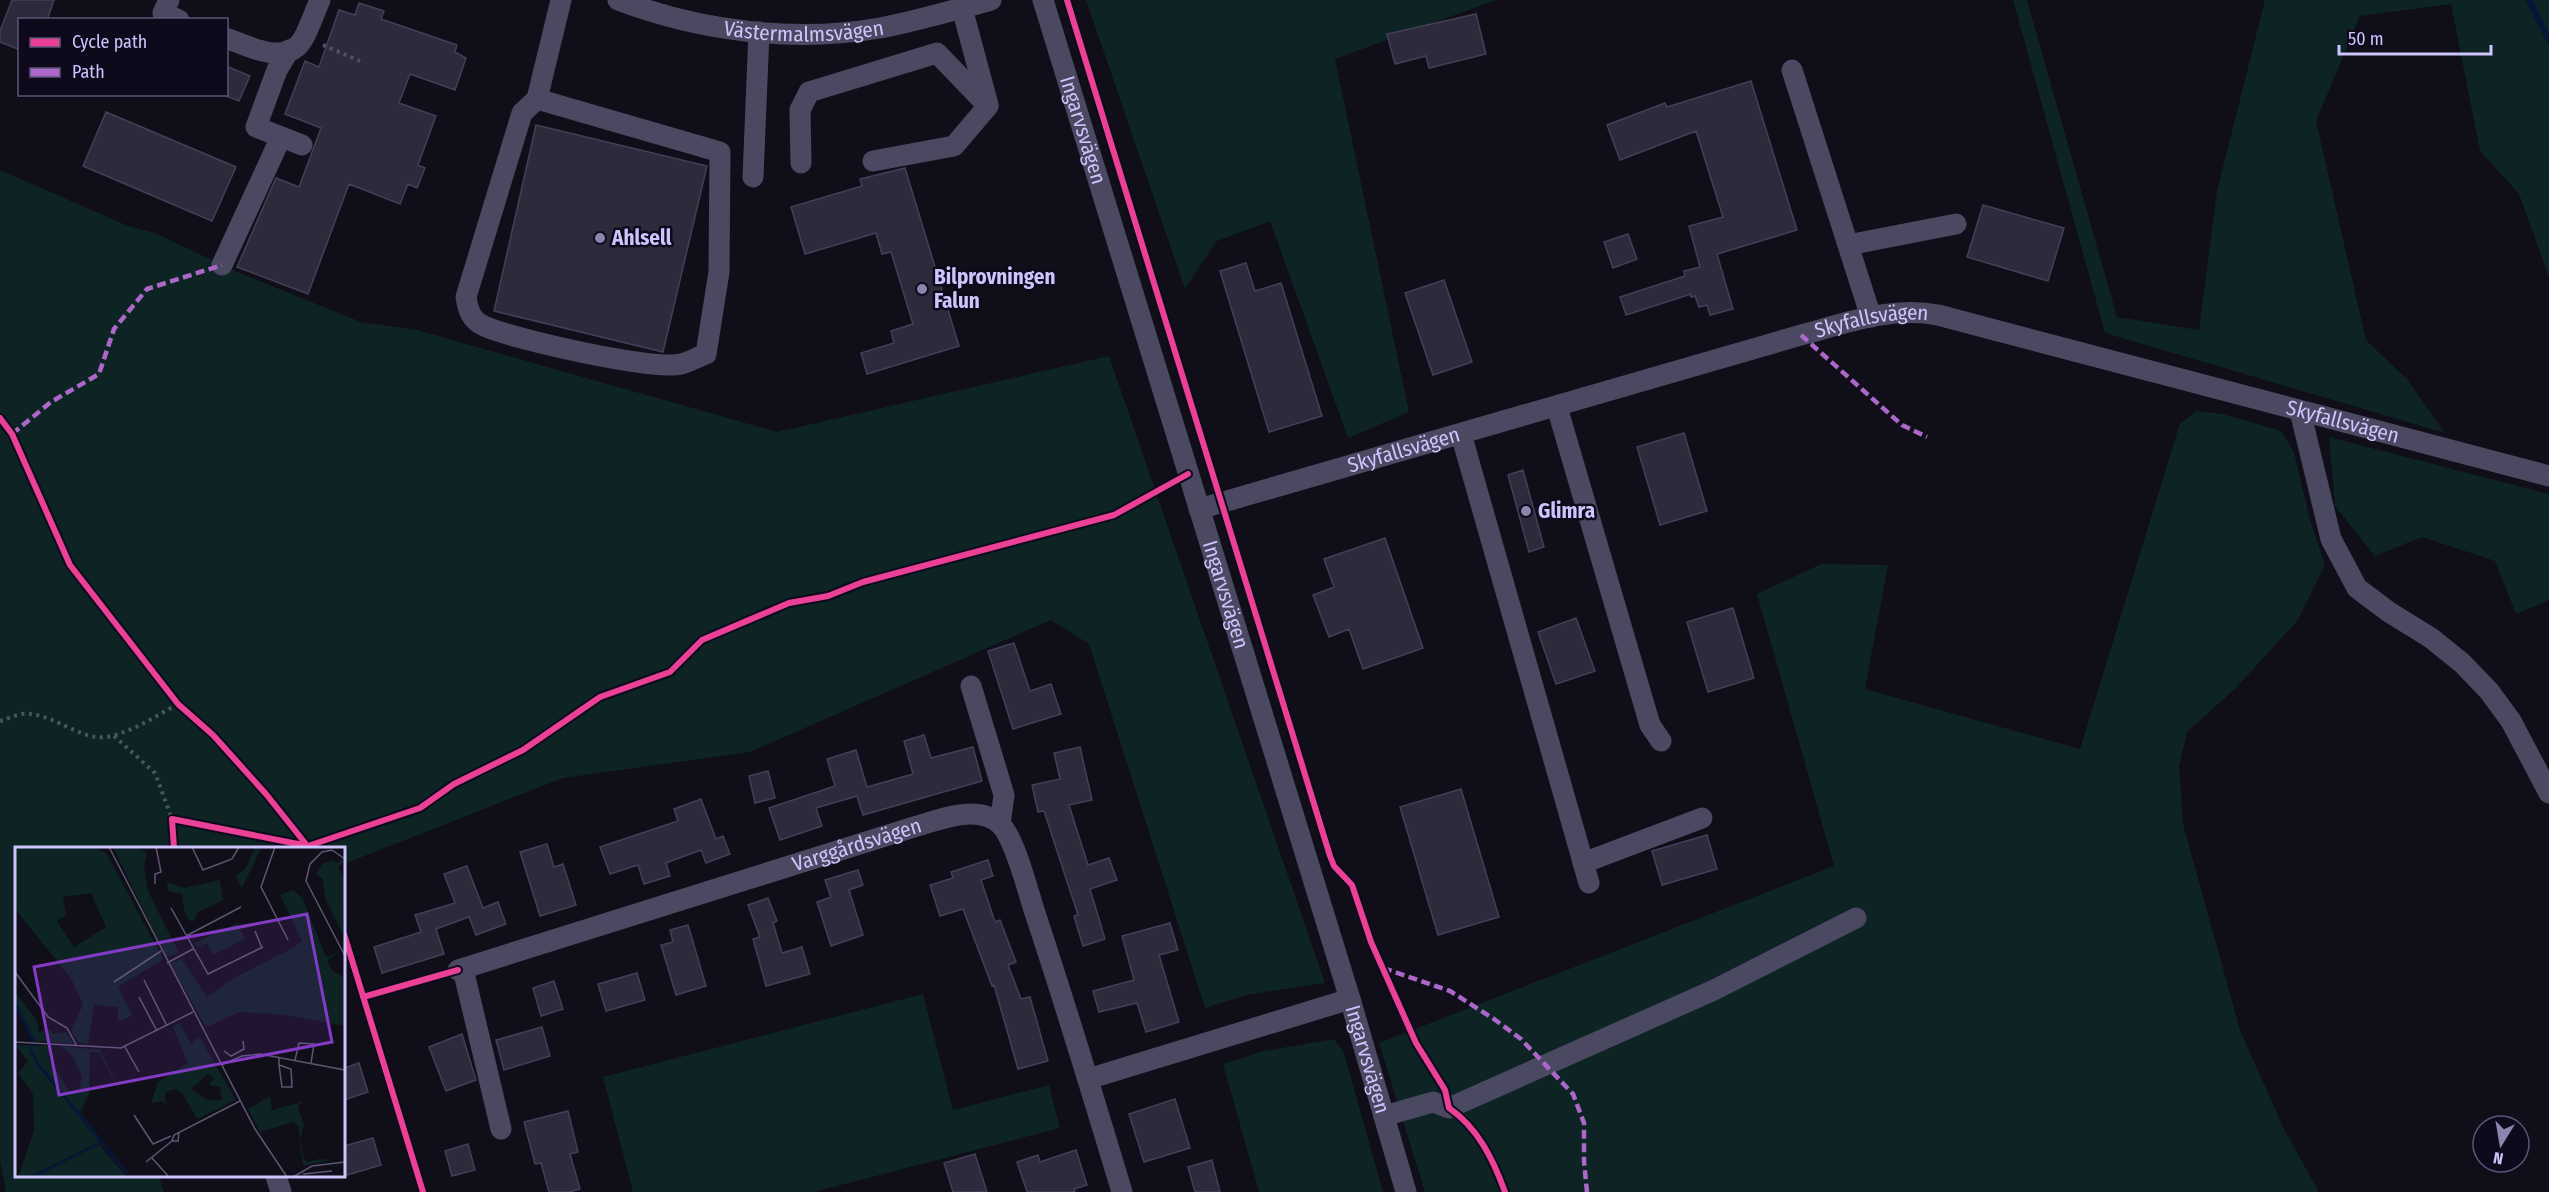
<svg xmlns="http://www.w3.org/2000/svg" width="2549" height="1192" viewBox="0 0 2549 1192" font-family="'Fira Sans Condensed',sans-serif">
  <rect width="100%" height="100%" fill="#100e18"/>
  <!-- green -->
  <path fill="#0d2324" d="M1086 0H1496L1335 59 1409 412 1348 438 1270 221 1217 241 1185 289Z
    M2013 0H2027L2117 317 2199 330 2217 191 2265 0H2549V277L2519 194 2480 151 2451 4 2360 16 2316 121 2366 340 2407 379 2445 433 2105 333Z
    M0 170 128 226 155 233 235 271 361 322 417 330 777 432 1109 356 1325 983 1251 994 1205 1008 1089 644 1051 620 750 752 563 778 344 864V848H16V1176H159L164 1192H6L0 1161Z
    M2197 411 2223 414 2281 431 2294 452 2310 520 2325 565 2298 620 2235 689 2187 732 2179 767 2183 824 2240 1030 2285 1131 2319 1192H1425L1379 1043 1834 866 1757 594 1821 564 1888 565 1865 689 2080 749 2180 423Z
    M2329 437 2549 494V600L2516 614 2495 561 2422 537 2375 556 2335 506Z
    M923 994 953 1110 1049 1085 1060 1128 814 1192H633L603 1077Z
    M1334 1039 1344 1053 1383 1192H1259L1223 1064 1264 1051Z"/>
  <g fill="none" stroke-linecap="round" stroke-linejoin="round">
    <!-- stream -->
    <path stroke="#071636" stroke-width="6" d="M2529 0 2549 40"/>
  </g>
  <!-- building -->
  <path fill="#2e2a3c" stroke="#443f58" stroke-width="1.5" d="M12 0H54L47 20H20V50L0 42V31Z
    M359 3 384 11 381 19 457 45 455 52 466 58 455 90 410 74 399 103 436 116 418 165 425 168 417 188 408 184 400 204 349 184 308 294 237 267 276 178 299 187 321 128 285 114 305 61 319 67 339 10 355 15Z
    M1476 14 1486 54 1429 68 1426 56 1395 64 1387 34Z
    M226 66 250 76 239 101 226 96Z
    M1751 81 1797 230 1717 254 1733 309 1710 315 1707 305 1699 307 1695 296 1691 297V294L1626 315 1620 297 1685 276 1684 271 1700 267 1689 226 1723 217 1696 131 1620 160 1607 125 1665 103 1667 107Z
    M106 112 236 167 212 221 83 166Z
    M536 125 707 166 663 352 494 311Z
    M905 168 959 346 867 374 861 353 894 343 891 331 913 324 891 252 882 254 876 233 805 254 791 207 862 186 860 179Z
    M1983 205 2064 228 2048 281 1967 257Z
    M1628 234 1637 259 1613 268 1604 242Z
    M1246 263 1255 291 1281 283 1322 416 1269 432 1220 271Z
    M1444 280 1472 362 1433 375 1405 293Z
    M1684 433 1707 511 1660 525 1637 447Z
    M1523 470 1544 547 1529 552 1508 475Z
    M1385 538 1423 648 1363 669 1349 629 1329 637 1313 595 1334 587 1324 559Z
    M1733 608 1754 678 1708 692 1687 622Z
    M1576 618 1595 671 1556 684 1538 632Z
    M1014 643 1030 691 1051 684 1061 714 1013 729 988 651Z
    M924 735 931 758 973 747 982 781 863 815 857 796 816 808 822 826 780 840 769 808 835 786 827 759 856 750 867 787 913 774 904 741Z
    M1080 747 1092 800 1069 805 1088 865 1109 858 1117 880 1090 889 1105 939 1083 946 1074 916 1078 915 1044 811 1038 812 1032 785 1060 779 1054 753Z
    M768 771 775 798 755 803 749 776Z
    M1461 789 1499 917 1438 935 1400 807Z
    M701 799 716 839 723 836 730 854 706 863 701 850 666 863 670 876 644 884 638 865 610 874 600 847 678 821 674 809Z
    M1707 835 1717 869 1662 885 1652 851Z
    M547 844 554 867 563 864 576 905 540 916 520 852Z
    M988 860 993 876 981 880 995 922 1000 920 1016 962 1008 965 1021 999 1030 997 1048 1061 1018 1069 994 985 992 986 963 909 940 916 930 885 953 878 951 872Z
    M467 866 483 908 498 902 506 924 476 935 469 917 436 929 444 954 382 973 374 947 421 932 415 915 455 903 444 874Z
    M858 870 863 885 849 890 863 935 831 946 817 902 831 897 825 880Z
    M768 898 777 921 773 923 782 953 802 947 810 974 766 986 753 939 760 937 748 905Z
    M1170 923 1178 950 1159 955 1179 1022 1146 1032 1137 1003 1099 1012 1093 991 1134 980 1122 936Z
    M688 925 706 986 676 995 661 945 673 942 670 930Z
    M637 973 645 1000 606 1011 598 984Z
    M554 981 563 1009 541 1016 533 988Z
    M542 1027 550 1056 504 1070 496 1040Z
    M462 1034 476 1080 446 1091 429 1047Z
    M359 1063 368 1092 344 1100V1068Z
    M1175 1099 1190 1148 1144 1162 1129 1114Z
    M568 1111 578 1152 570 1154 580 1189 569 1192H549L541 1163 535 1164 524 1122Z
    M373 1138 381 1165 344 1176V1146Z
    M468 1144 475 1170 452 1176 445 1151Z
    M1076 1150 1087 1185 1074 1189 1075 1192H1027L1017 1162 1038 1155 1040 1162Z
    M975 1154 987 1192H953L944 1163Z
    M1212 1160 1220 1192H1195L1188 1167Z"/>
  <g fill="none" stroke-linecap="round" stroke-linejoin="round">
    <!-- path -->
    <path stroke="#475664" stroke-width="4" stroke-dasharray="3 4.5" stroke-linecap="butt" d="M323 45 360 61
      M0 721C7 719 15 715 22 714 51 711 80 741 106 737 131 733 156 716 178 704
      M114 736 155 773 172 819"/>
    <!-- minor -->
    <g stroke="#4b4961" stroke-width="21">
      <path d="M169 0 163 13 179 20"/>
      <path id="s1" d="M618 0C700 31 793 43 880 28 917 21 954 10 991 0"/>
      <path id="s2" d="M1043 0 1350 999 1406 1192"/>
      <path d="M962 8 988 105"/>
      <path d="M226 38C248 46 287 67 303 39 310 27 314 13 320 0"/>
      <path d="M289 50 277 70 256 127 302 145"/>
      <path d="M1792 70 1871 317"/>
      <path d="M537 99 720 152 719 272 706 354C698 357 689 362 681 364 654 371 512 339 484 326 471 320 468 310 466 297L522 113Z"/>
      <path d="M537 99 561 0"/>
      <path d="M873 161 954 146 988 106"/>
      <path d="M801 163 800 110 809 92 937 53 988 106"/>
      <path d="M753 177 759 32"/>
      <path d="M1848 245 1956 224"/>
      <path d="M222 265 281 137"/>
      <path d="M1557 407 1650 725 1661 741"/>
      <path d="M2300 411 2331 539 2357 588 2389 612 2431 638 2462 663 2489 691 2511 721 2549 793"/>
      <path d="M1461 434 1589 883"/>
      <path id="s3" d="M1199 509 1801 335C1846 323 1891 306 1938 315L2549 476"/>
      <path d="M971 686 1004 795 1000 824"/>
      <path d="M1583 863 1702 818"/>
      <path d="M463 969 501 1129"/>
      <path id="s4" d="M458 970 917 826C942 819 978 804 1000 824 1015 838 1028 892 1035 913 1066 1006 1094 1099 1122 1192"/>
      <path d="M1088 1079 1350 999"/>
      <path d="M1384 1116 1433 1102 1449 1108 1714 990 1856 918"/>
      <path d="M276 1176 281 1192"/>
    </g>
    <!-- quiet -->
    <path stroke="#ac68c9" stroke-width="4.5" stroke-dasharray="9 4.5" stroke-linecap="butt" d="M1801 335 1902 425 1927 437
      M12 434 51 402 99 374 114 329 147 289 222 265
      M1383 968 1450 991 1494 1019 1521 1039 1573 1094 1584 1123V1161L1587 1192"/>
    <!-- cycleway casing -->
    <g stroke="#0e0a1c" stroke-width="10">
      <path id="cycleway" d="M1067 0 1330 856 1334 866 1352 885 1371 942 1416 1043 1445 1090 1449 1108C1478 1128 1493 1159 1505 1192
        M0 418 12 434 70 565 178 704 213 735 266 794 309 848
        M174 848 172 819 308 846 420 808 454 784 523 750 600 697 670 672 702 640 789 603 828 596 863 582 1114 515 1188 474
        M344 934 423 1192
        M363 997 458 970"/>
    </g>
    <!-- cycleway -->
    <use href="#cycleway" stroke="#ea4096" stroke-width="6"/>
  </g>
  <!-- markers -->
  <g fill="#8c85ae" stroke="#0e0a1c" stroke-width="2">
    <circle cx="600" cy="238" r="6"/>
    <circle cx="922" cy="289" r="6"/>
    <circle cx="1526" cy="511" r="6"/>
  </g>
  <g text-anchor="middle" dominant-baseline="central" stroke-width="5" stroke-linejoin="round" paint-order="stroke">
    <!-- street labels -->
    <g font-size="21" fill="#cec5ff" stroke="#0e0a1c">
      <text stroke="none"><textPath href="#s1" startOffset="190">Västermalmsvägen</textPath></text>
      <text stroke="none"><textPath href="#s2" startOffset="136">Ingarvsvägen</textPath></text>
      <text stroke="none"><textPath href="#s3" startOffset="699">Skyfallsvägen</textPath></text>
      <text stroke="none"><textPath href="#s3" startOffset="1185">Skyfallsvägen</textPath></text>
      <text stroke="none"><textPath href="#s3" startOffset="213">Skyfallsvägen</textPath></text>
      <text stroke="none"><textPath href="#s2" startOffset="622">Ingarvsvägen</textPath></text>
      <text stroke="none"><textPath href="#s4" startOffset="418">Varggårdsvägen</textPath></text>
      <text stroke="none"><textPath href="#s2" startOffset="1108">Ingarvsvägen</textPath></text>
    </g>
    <!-- poi labels -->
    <g font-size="21" font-weight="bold" fill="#cec5ff" stroke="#0e0a1c" text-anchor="start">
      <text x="612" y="238">Ahlsell</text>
      <text x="934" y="277">Bilprovningen<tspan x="934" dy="24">Falun</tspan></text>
      <text x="1538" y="511">Glimra</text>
    </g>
  </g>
  <!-- overview -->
  <g transform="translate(15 847)">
    <rect width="330" height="330" fill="#100e18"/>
    <path d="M0 0H75L91 5 148 112 103 140 117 168 110 172 103 174V160L79 158 73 197 64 196 56 183 68 158 56 131 0 62ZM76 46 91 80 59 100 42 74 51 68 48 50ZM98 0H123L132 6 129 19 133 44 164 106 151 110ZM240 0H247L227 41 220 29 231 21ZM327 11 329 14 323 20 330 32 328 87 310 51 308 32 301 27 307 17 318 13 323 16ZM205 33 208 53 182 66 179 74H175L169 64 167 47 154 45 152 39 153 35 169 41ZM279 43 288 52 311 110 325 105 312 113 317 124 330 130V179L272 168 225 165 191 180 155 117 167 112 192 150 221 130 280 100 287 93 265 48ZM222 76 230 92 198 108 192 96 182 100 180 96ZM0 145 22 173 24 185 35 182 38 187 51 185 59 197 20 194 0 160ZM164 176 176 197 184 189 221 253 182 272 167 246 159 242 150 246 151 260 147 254 136 256 143 235 173 216 158 180ZM193 227 199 231 194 238 205 240 207 253H193L176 242ZM0 198 35 199 34 212 55 245 64 242 67 230 57 208 46 199 85 203 113 260 84 205H75L74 247 65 265 84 289 82 295 112 330H3L19 284 18 247 3 226 13 214ZM255 249 257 263 290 254 283 259 289 278 285 292 289 312 292 315 304 312 316 313 288 319 283 279 278 275 245 285 233 262Z" fill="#0d2324" fill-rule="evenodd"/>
    <path fill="none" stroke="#071636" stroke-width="3" d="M0 157 18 192 16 204 22 216 115 330M17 330 85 296"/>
    <path fill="none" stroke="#5c5774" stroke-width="1.5" d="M94 0 240 282 272 330M177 0 188 23 217 12 224 0M260 0 246 40 273 93M330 12 317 3 307 5 295 17 291 34 330 109M140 37V27L146 25 141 0M156 61 193 127 248 100M240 84 247 101M171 89 226 60M152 116 178 102M0 125 33 170 52 181 62 199M129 133 152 179M99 135 146 104M124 150 142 184M0 195 106 201 178 165M110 200 124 225M209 204 216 209 229 202 228 194M280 213 284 196 299 197 296 216M206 218 227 209 245 207 330 223M264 218 276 222 277 240H267L264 218V210M119 268 138 297 156 289M164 285 163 294H157L159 288 225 254M137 311 154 330M131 315 157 294M288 327 317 324M278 330 297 319 330 315"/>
    <path fill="#833bc5" fill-opacity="0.15" stroke="#833bc5" stroke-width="3" d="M292 67 317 195 44 248 19 120Z"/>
    <rect width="330" height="330" fill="none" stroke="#cec5ff" stroke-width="3"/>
  </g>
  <!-- legend -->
  <rect x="18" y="18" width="210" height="78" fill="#0e0a1c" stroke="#5b5577" stroke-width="1.5"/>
  <rect x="30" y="38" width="30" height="9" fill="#ea4096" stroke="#5b5577" stroke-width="1.5"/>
  <text x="72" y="48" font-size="18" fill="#cec5ff">Cycle path</text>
  <rect x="30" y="68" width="30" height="9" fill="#ac68c9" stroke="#5b5577" stroke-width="1.5"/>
  <text x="72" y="78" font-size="18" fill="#cec5ff">Path</text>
  <!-- north arrow -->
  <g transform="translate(2501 1144) rotate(191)"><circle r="28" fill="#0e0a1c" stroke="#5b5577" stroke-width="1.5"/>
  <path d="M0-4.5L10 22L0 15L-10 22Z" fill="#8c85ae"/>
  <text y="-9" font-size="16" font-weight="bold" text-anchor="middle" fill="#cec5ff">N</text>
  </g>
  <!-- scale -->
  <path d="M2339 45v9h152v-9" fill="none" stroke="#cec5ff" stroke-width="3"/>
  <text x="2348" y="45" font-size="18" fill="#cec5ff" stroke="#0e0a1c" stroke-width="4.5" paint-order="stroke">50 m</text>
</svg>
